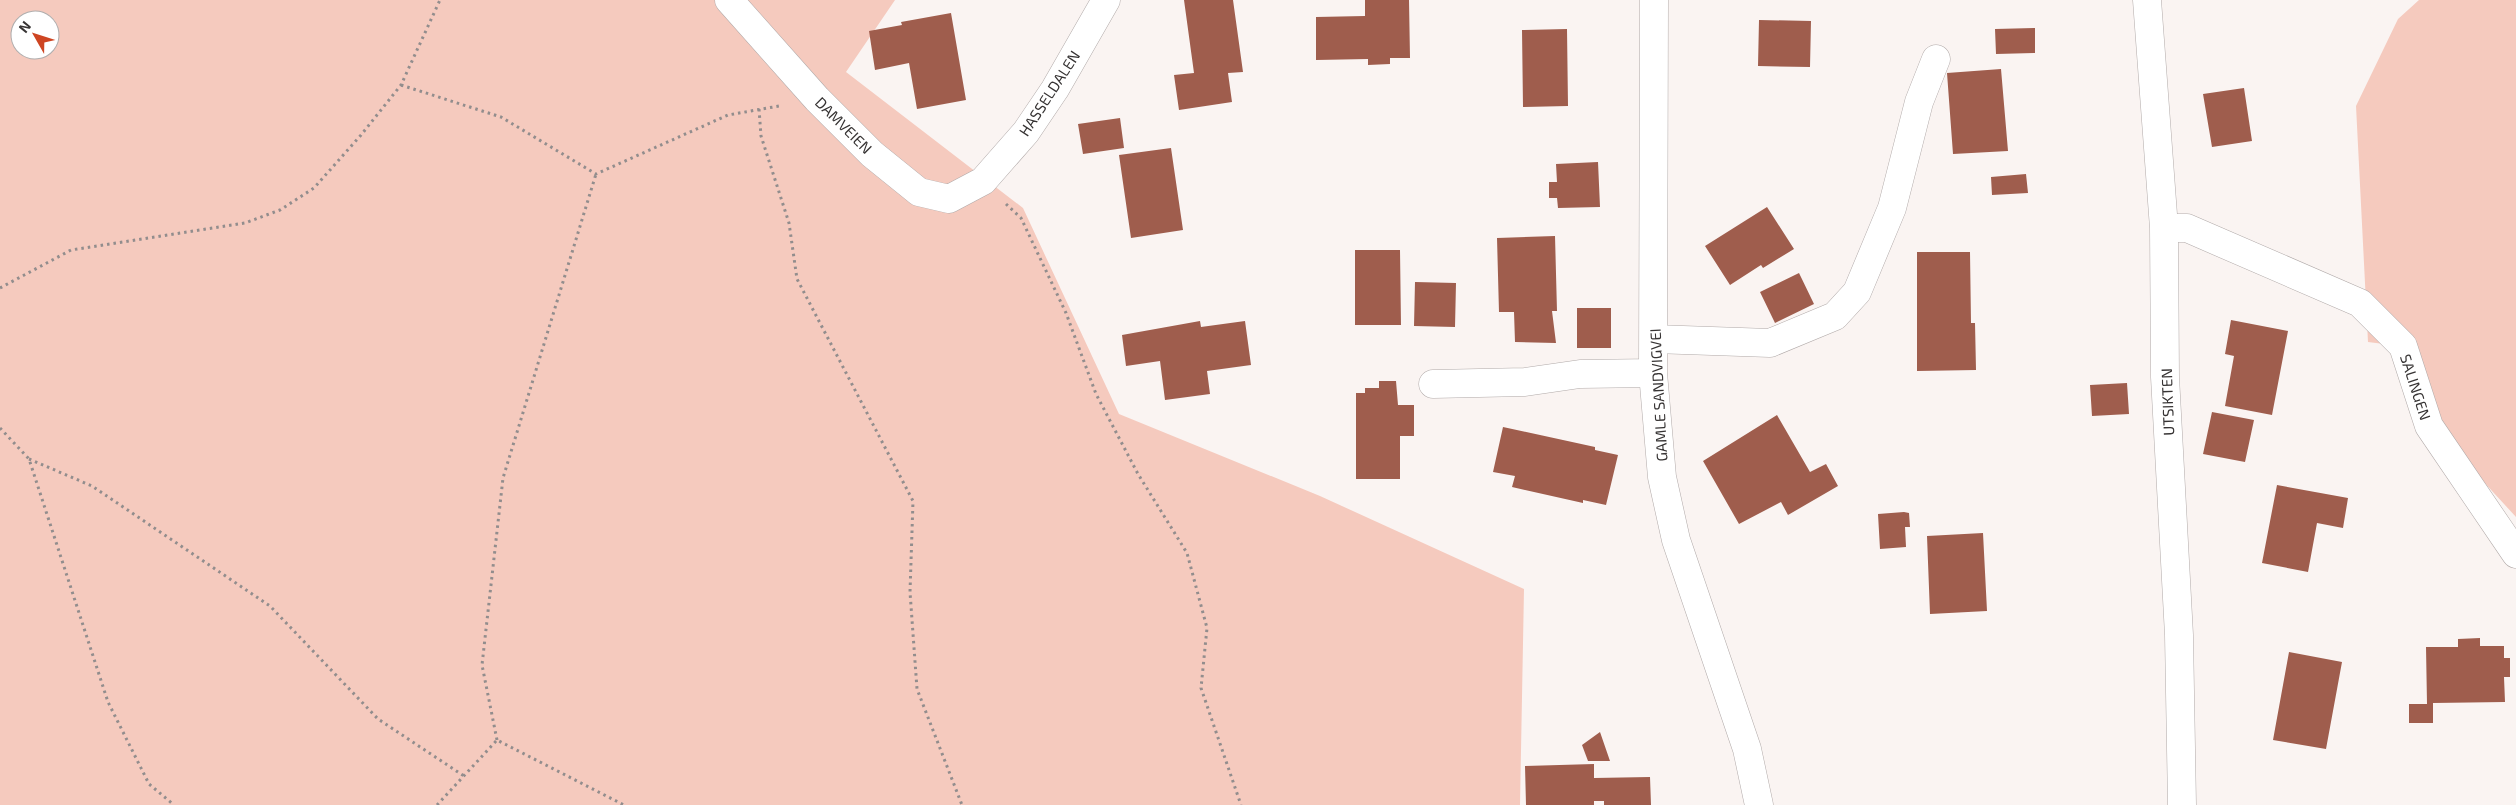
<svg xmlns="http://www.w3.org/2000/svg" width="2516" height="805" viewBox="0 0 2516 805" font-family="'Exo 2',sans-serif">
  <rect width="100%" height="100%" fill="#faf4f2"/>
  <!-- green -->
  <path fill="#f5cabe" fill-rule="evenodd" d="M0 0H895L846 72 1023 208 1119 414 1320 496 1524 589 1520 805H0ZM20 20H50V50H20Z
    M2419 0H2516V517L2447 442 2408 347 2368 342 2356 106 2398 19Z"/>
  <!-- building -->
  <path fill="#9f5d4d" d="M1184 0H1233L1243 72 1228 73 1232 102 1179 110 1174 75 1194 73Z
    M1365 0H1409L1410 58H1390V64L1368 65V59L1316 60V17L1365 16Z
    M951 13 966 100 917 109 909 63 875 70 869 31 902 25 901 22Z
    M1759 20 1811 21 1810 67 1758 66Z
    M2035 28V53L1996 54 1995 29Z
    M1567 29 1568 106 1523 107 1522 30Z
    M2001 69 2008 151 1953 154 1947 73Z
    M2244 88 2252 141 2212 147 2203 94Z
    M1120 118 1124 148 1083 154 1078 124Z
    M1171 148 1183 230 1131 238 1119 155Z
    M1598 162 1600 207 1558 208 1557 198H1549V182H1557L1556 164Z
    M2026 174 2028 193 1992 195 1991 177Z
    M1767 207 1794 249 1763 268 1761 265 1730 285 1705 246Z
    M1555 236 1557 311H1552L1556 343 1515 342 1514 312H1499L1497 238Z
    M1355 250H1400L1401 325H1355Z
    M1917 252H1970L1971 323H1975L1976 370 1917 371Z
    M1799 273 1814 304 1775 323 1760 292Z
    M1415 282 1456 283 1455 327 1414 326Z
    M1577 308H1611V348H1577Z
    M2231 320 2288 331 2272 415 2225 406 2234 356 2225 354Z
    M1200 321 1201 327 1245 321 1251 365 1207 371 1210 394 1165 400 1160 361 1126 366 1122 335Z
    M1379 381H1396L1398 405H1414V436H1400V479H1356V393H1365V388H1379Z
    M2127 383 2129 414 2092 416 2090 385Z
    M2212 412 2254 420 2245 462 2203 454Z
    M1777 415 1810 472 1826 464 1838 486 1788 515 1781 502 1739 524 1703 461Z
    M1503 427 1595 447V450L1618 455 1606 505 1583 500V503L1512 487 1515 476 1493 472Z
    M2277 485 2348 498 2343 528 2317 523 2308 572 2262 563Z
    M1904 512 1909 513 1910 527H1905L1906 547 1880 549 1878 514Z
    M1983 533 1987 611 1930 614 1927 536Z
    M2480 638V646H2504V658H2510V677H2504L2505 702 2433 703V723H2409V704H2427L2426 647H2458V639Z
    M2289 652 2342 662 2326 749 2273 740Z
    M1600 732 1610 761H1588L1582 745Z
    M1594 764V778L1650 777 1651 805H1604V801H1594V805H1526L1525 766Z"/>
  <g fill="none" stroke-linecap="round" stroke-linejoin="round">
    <!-- minor casing -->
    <g stroke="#b1aaa9" stroke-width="29">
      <path id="minor" d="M729 0 817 99 872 154 919 192 949 199 983 181 1026 132 1055 89 1106 0
        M1654 0 1653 373 1662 477 1676 540 1747 749 1759 805
        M2147 0 2164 228 2165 377 2179 635 2182 805
        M2164 228H2187L2360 303 2403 346 2429 426 2516 554
        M1654 339 1770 343 1835 316 1857 292 1892 208 1919 102 1936 59
        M1433 384 1525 382 1580 374 1653 373"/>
    </g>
    <!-- path -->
    <path stroke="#928d8d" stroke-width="3" stroke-dasharray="2.5 4" stroke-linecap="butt" d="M401 85 501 117 596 174 728 115 779 106
      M759 109 761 136 789 223 797 279 913 501 910 592 917 689 962 805
      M1006 204 1021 218 1066 313 1096 394 1138 474 1187 553 1207 628 1201 688 1241 805
      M0 288 71 250 245 223 280 210 314 188 361 135 401 85 440 0
      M0 428 29 459 108 702 149 784 174 805
      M29 459 92 486 270 606 378 719 464 776
      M497 740 482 665 503 478 596 174
      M437 805 497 740 624 805"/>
    <!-- minor -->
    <use href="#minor" stroke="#fff" stroke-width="28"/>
  </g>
  <g text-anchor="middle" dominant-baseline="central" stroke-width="5" stroke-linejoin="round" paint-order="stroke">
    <!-- street labels -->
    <g font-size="15" fill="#373434" stroke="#fff">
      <text transform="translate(1049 93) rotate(-57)">HASSELDALEN</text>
      <text transform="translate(844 125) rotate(45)">DAMVEIEN</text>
      <text transform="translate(2416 387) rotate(72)">SALINGEN</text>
      <text transform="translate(1658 395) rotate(-93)">GAMLE SANDVIGVEI</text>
      <text transform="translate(2167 402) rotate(-92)">UTSIKTEN</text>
    </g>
  </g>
  <!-- north arrow -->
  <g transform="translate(35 35) rotate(309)"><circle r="24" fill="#ffffff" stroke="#afaeae"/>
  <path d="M0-4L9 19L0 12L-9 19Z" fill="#ce4522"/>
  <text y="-8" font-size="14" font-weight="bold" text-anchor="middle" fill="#373434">N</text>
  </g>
</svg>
